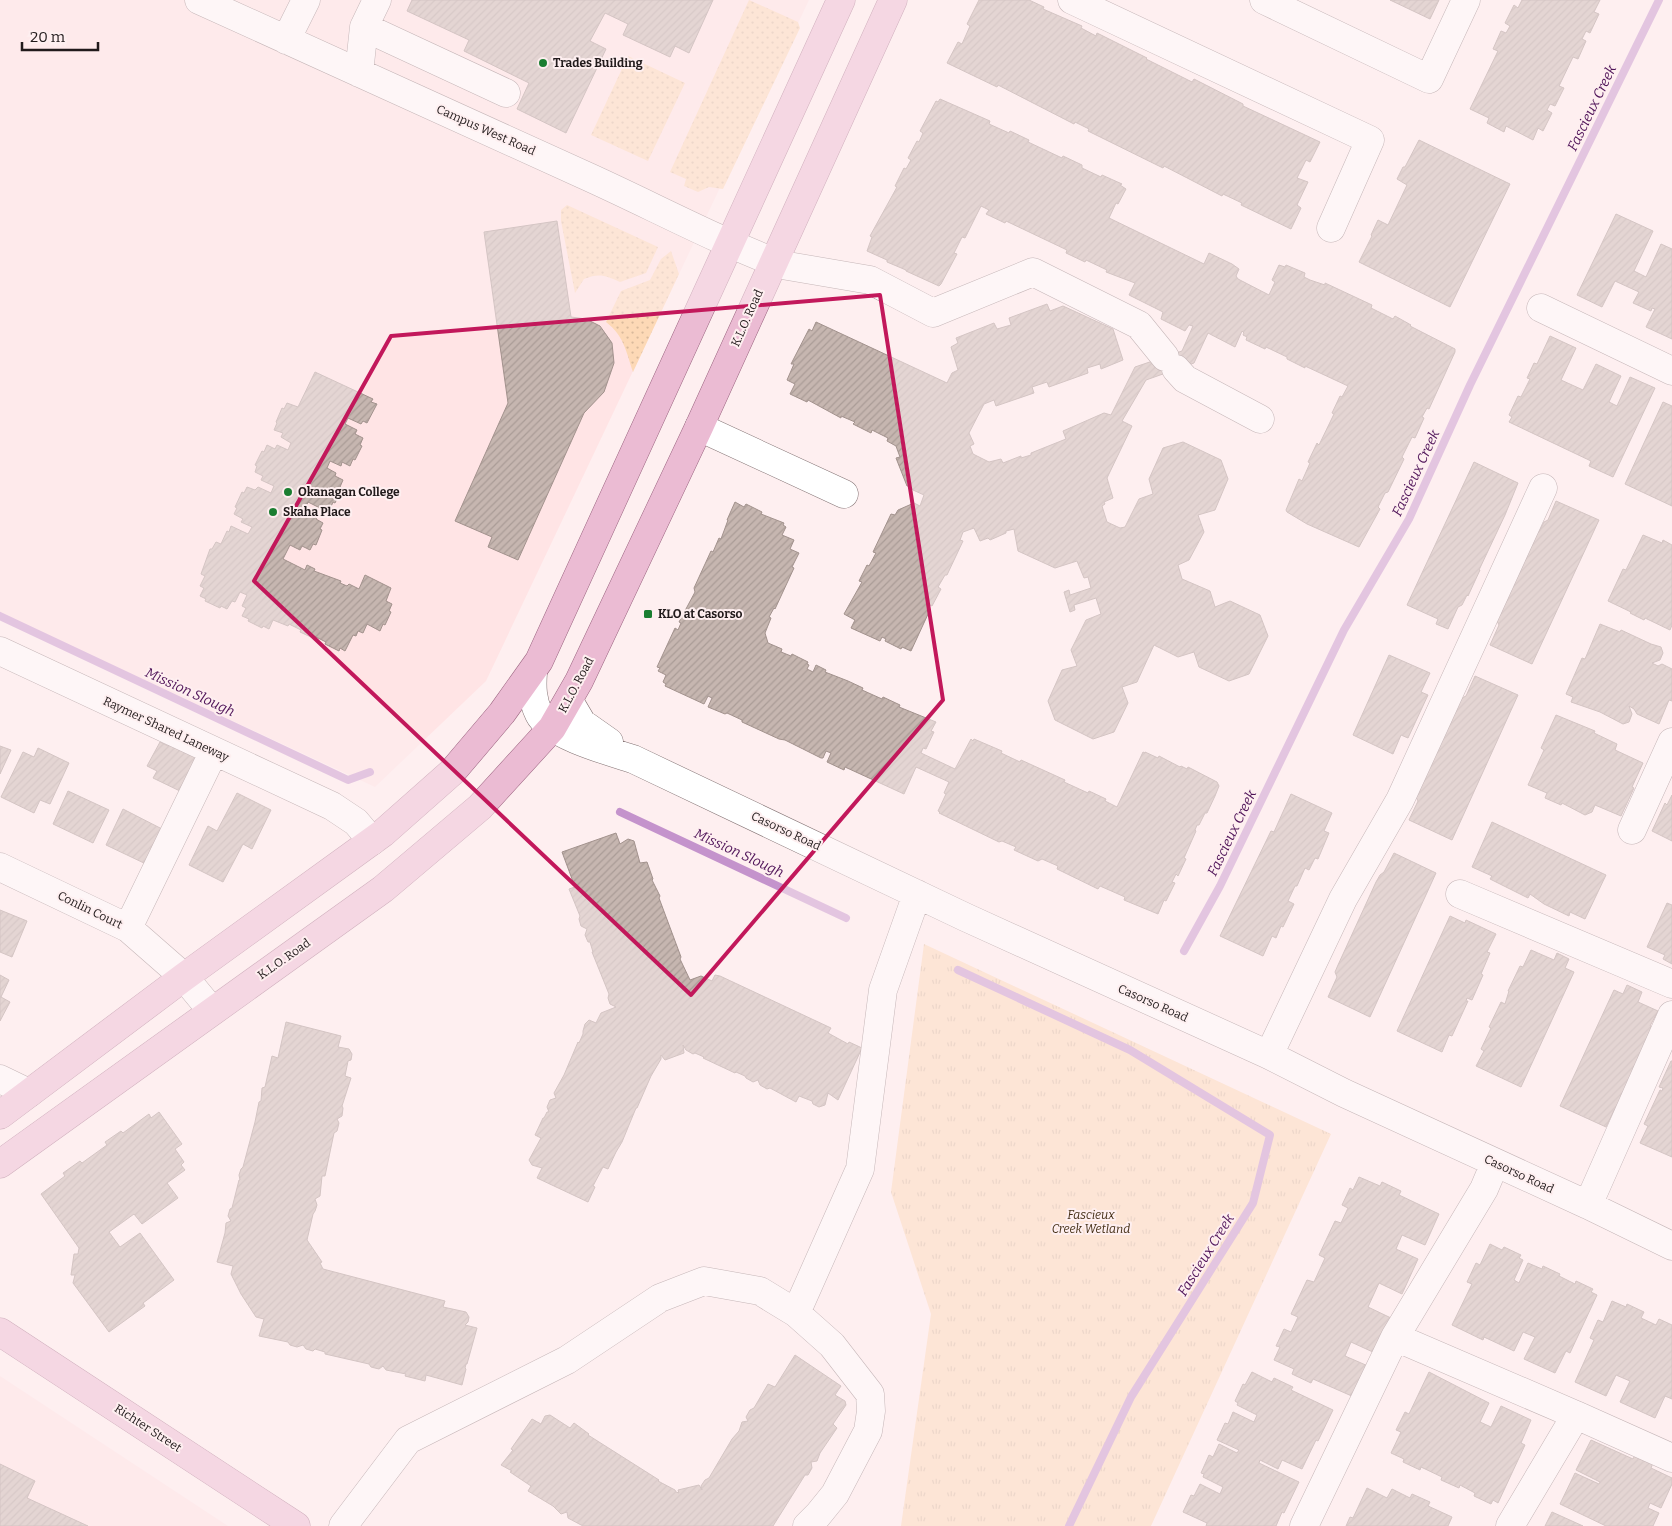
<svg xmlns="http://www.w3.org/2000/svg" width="1672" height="1526" viewBox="0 0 1672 1526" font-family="Bitter,serif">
  <defs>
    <pattern id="grass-dots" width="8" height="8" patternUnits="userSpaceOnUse" patternTransform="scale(1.25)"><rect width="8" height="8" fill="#fdd9b6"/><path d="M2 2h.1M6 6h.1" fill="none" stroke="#d9ba9c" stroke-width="1.8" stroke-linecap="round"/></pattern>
    <pattern id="park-tufts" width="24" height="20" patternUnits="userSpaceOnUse" patternTransform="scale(1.25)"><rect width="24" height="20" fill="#fdd9b6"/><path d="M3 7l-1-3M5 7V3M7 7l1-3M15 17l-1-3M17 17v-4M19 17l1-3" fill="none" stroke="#d9ba9c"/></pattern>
    <pattern id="building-hatch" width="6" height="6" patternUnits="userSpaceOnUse" patternTransform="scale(1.25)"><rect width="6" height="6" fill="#c6b6b0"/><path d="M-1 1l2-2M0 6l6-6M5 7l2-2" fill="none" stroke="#aa9c97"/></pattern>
  </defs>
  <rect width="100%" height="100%" fill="#feeff0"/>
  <!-- built -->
  <path fill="#ffe4e5" d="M0 0H809L486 681 375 787 0 613Z
    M0 1376 228 1526H0Z"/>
  <!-- grass -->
  <path fill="url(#grass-dots)" d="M749 0 798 22 800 28 723 189 709 187 698 192 684 186 686 179 670 172Z
    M628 56 685 83 648 161 591 135Z
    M567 205 658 247 646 273 620 282C605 275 599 273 584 279L575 293 561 221V210Z
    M671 251 679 274 633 372C626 351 624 336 606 322L621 291 650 280 661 259Z"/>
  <!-- park -->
  <path fill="url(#park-tufts)" d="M924 944 1331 1134 1151 1526H901L931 1314 891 1192Z"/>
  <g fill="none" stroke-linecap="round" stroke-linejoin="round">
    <!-- stream -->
    <path stroke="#c493cc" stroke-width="8" d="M0 616 348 780 370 772
      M620 812 846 918
      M1184 951 1220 886 1344 630 1409 519 1470 385 1659 0
      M958 970 1130 1050 1270 1135 1253 1203 1131 1397 1069 1526"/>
  </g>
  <!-- building -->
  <path fill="url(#building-hatch)" stroke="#a2928d" d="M412 0H713L689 53 675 46 670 57 623 35 628 24 605 13 590 41 606 49 566 133 517 109 529 83 464 51 469 40 407 11Z
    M979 0H1029L1044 7 1043 9 1082 26 1081 28 1096 36 1097 33 1147 58 1146 59 1192 82 1194 79 1243 104V106L1320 142 1310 162 1306 160 1297 178 1308 182 1297 205 1301 208 1291 229 1241 205 1242 203 1223 194 1222 196 1164 166 1163 168 1088 131 1089 129 1075 122 1074 124 998 85 997 87 947 63 958 42 962 44 970 26 967 24Z
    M1390 0H1439L1430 19Z
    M1522 0H1600L1594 12 1599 14 1590 33 1586 31 1582 39 1586 41 1578 59 1573 57 1559 86 1564 88 1555 106 1550 104 1547 110 1552 113 1543 131 1538 128 1533 140 1506 126 1504 132 1487 123 1489 118 1470 109 1498 51 1493 49 1501 31 1506 33 1510 26 1505 23 1514 5 1518 8Z
    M940 99 990 121 989 124 1009 133 1010 131 1029 140 1028 142 1062 158 1063 156 1082 165V168L1101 177 1102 175 1122 184 1120 185 1126 189 1118 204 1116 203 1109 218 1204 264 1209 253 1232 264 1239 269 1236 276 1238 279 1269 295 1275 282 1272 280 1279 265 1285 267 1286 265 1305 273 1304 277 1310 280 1325 285V283L1372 305 1371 308 1393 319 1395 316 1411 325 1410 326 1455 349V352L1429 409 1427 408 1422 417 1424 418 1415 438 1412 437 1402 457 1404 459 1388 492 1385 493 1378 507 1380 509 1359 547 1307 524 1287 512 1286 510 1299 479 1302 481 1310 463 1308 462 1317 443 1319 445 1334 414 1332 413 1340 396 1342 397 1348 386 1305 366V368L1287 359V357L1266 347 1265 349 1246 340 1247 337 1243 335 1244 333 1242 331 1235 347 1208 333 1194 363 1146 380 1122 421 1132 426 1107 478 1113 498 1104 502 1105 504 1102 506 1107 522 1120 528 1125 527 1139 499 1153 494 1149 479 1163 448 1183 442 1221 460 1228 479 1215 510 1198 515 1204 532 1189 560 1178 565 1182 579 1210 591 1215 607 1230 601 1260 615 1268 636 1249 674 1229 681 1199 667 1194 652 1178 657 1154 645 1137 682 1122 687 1128 703 1114 732 1093 739 1055 720 1048 701 1062 670 1077 666 1071 650 1086 620 1101 614 1096 598 1074 605 1075 610 1070 612 1064 592 1069 590 1070 595 1091 588 1088 577 1084 578 1077 561 1055 568 1018 551 1014 529 1006 531V533L990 540 988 538 980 541 974 528 963 532 960 540 963 541 947 575H945L938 587 941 589 932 606 930 605 927 611 929 612 911 651 902 647 901 649 885 641 886 639 882 637 880 641 851 628 855 620 844 614 862 582 859 581 867 565 869 566 876 553 873 552 891 514 895 515 898 510 914 503 920 506 924 495 913 490 910 486H907L896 458 900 457 896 446 887 441 888 438 872 430 871 433 853 424 855 422 841 416V418L808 400 807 402 790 394 795 384 787 380 794 364H791L809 329 812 331 816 322 947 383 952 373 958 370 951 347 958 343 956 338 994 323 997 329 1011 325 1009 318 1047 304 1050 311 1063 306 1113 329 1123 360 1101 369 1100 364 1087 368 1088 373 1049 387 1047 382 1032 387 1034 393 996 406 994 400 984 404 969 433 974 444 970 446 973 454 989 462 1001 459 1003 463 1021 456V458L1031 455V453L1066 439 1063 431 1104 413 1111 415 1135 367 1182 351 1193 326 1189 325 1185 331 1161 319 1163 312 1129 295 1135 283 1106 272 1107 270 1086 260 1085 262 1066 253 1067 250 1006 221 1005 223 986 214 989 210 981 206 965 238 962 237 954 253 957 254 941 284 939 286 906 271V270L887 262V260L867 251 872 237 870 236 897 187 895 186 904 168 906 169 911 160 908 158 917 141 919 142 923 133 920 131 936 101 938 102Z
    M1419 140 1510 184 1450 307 1359 262 1372 236 1371 235 1378 220 1388 225 1407 185 1397 179 1403 167H1405Z
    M1616 214 1653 231 1634 271 1646 277 1661 244 1672 249V339L1646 327 1655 309 1652 308 1651 311 1633 303 1639 292 1615 281 1602 307 1577 295Z
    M557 221 571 317 586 319 600 326 612 343 614 363 604 392 584 413 518 560 488 547 492 537 455 521 508 403 484 232Z
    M1550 336 1576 348 1561 380 1583 390 1596 364 1621 376 1609 402 1617 406 1630 377 1655 388 1613 477 1589 466 1591 461 1509 422 1512 417 1509 415 1518 396 1521 397 1530 379 1527 378 1534 363 1537 364Z
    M315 372 373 399 371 402 377 404 367 423 363 421 361 424 348 418 345 424 357 430 355 434 363 438 360 445 362 446 355 460 353 459 350 466 342 462 341 466 330 461 327 468 336 473 335 476 343 480 340 487 342 488 335 503 333 502 330 509 322 505 320 508 308 502 305 509 318 515 316 519 323 523 320 529 322 530 316 545 313 544 310 550 302 546 300 550 290 545 283 559 305 570 307 565 315 569 314 571 341 581 340 583 347 586 349 584 359 589 365 575 391 588 386 601 392 604 389 611 391 612 385 625 383 624 380 631 367 624 363 633 358 631 356 636 353 635 345 651 340 648 339 651 325 644 326 642 314 636 313 638 300 632 301 630 289 624 288 626 273 620 269 629 263 626 262 628 248 621 249 619 242 616 246 608 242 606 247 595 240 592 235 602 232 601 227 609 221 606 220 608 205 601 206 599 200 596 204 588 200 586 205 576 201 574 210 549H212L216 542 221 544 227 531 229 532 231 526 248 534 252 527 241 522 243 519 234 514 237 508 235 507 242 492 244 493 247 487 255 490 258 487 271 493 274 486 261 480 263 476 255 472 257 466 255 465 262 451 264 452 267 445 275 449 277 445 288 450 291 443 281 437 283 433 274 430 277 423 276 422 282 408 284 409 287 403 298 407Z
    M1663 402 1672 406V506L1625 484Z
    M1474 462 1518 483 1505 515 1479 570H1480L1468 596 1467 595 1462 605 1458 607 1448 629 1436 624 1438 619 1407 605Z
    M1556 501 1599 520 1532 664 1490 645 1499 625 1497 621 1537 531 1539 532 1544 522 1548 520Z
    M735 502 744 507 746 504 762 512 761 514 784 523 783 525 786 527 782 535 794 540 790 549 799 553 792 567 794 568 775 609 774 608 769 617 771 618 765 633 768 643 782 649 781 652 791 656 792 654 808 662 807 664 809 665 807 669 813 672 816 665 826 670 825 672 848 681 863 688 862 690 882 699 883 697 900 705 899 707 936 722 931 731 934 732 926 749 923 748 921 753 955 769 971 739 973 741 974 739 1002 751 1001 753 1020 762 1021 760 1065 780 1064 782 1088 793 1089 791 1106 799 1105 801 1117 807 1143 752 1145 753V752L1158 758 1159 756 1180 767 1181 766 1187 769 1188 767 1217 782 1219 786 1215 796 1207 813H1205L1199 825H1197L1195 830 1196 831 1184 858 1186 859 1178 876 1176 874 1172 882 1175 883 1166 901 1164 900 1158 914 1124 900 1125 897 1100 886 1098 889 1057 869 1058 866 1042 859 1038 861 1014 850 1016 847 1002 841 999 842 939 813 940 812 938 811 946 794 944 793 949 782 916 767 904 794 845 767 844 770 827 762 831 753 826 751 823 758H821L785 740 779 739 742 722V720L727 713 725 714 708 707 712 698 708 696 704 704 665 686 666 684 663 682 666 675 658 671 660 668 657 667 675 628 678 630 681 623 679 622 695 592 694 588 711 551 713 552 719 538 721 539 728 520H727Z
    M1643 535 1662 543 1663 540 1672 545V625L1670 630 1645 618 1644 620 1630 613 1631 612 1608 601 1623 569 1626 570Z
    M1600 624 1620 632 1621 630 1651 644 1661 647 1663 653 1660 660 1652 663 1658 666 1662 664 1672 669V701L1669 700 1659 724 1637 714 1634 709 1629 706 1632 714 1629 722 1623 724 1600 712 1571 702 1573 697 1566 694 1582 658 1585 659Z
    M1389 655 1430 673 1421 692 1428 695 1408 738 1401 735 1393 754 1353 735Z
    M1475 676 1518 695 1452 840 1409 820 1418 801 1416 797 1460 699 1466 696Z
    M1556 715 1595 731 1594 733 1617 744 1615 750 1643 763 1632 787 1634 788 1621 816 1595 805 1592 812 1585 815 1562 803 1561 805 1545 798 1547 793 1528 785 1544 750 1541 748Z
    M160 742 168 746 170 744 199 759 182 792 153 778 157 771 147 766Z
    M0 746 11 750 0 774Z
    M38 748 69 763 50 804 40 800 34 813 1 797 23 752 34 757Z
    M68 791 109 810 93 843 53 824Z
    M237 793 271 810 252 849 243 844 223 882 189 865 208 826 217 831Z
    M1291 794 1332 813 1324 831 1329 833 1318 859 1315 858 1309 870 1305 868 1297 886H1295L1288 901 1294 904 1283 927 1281 926 1276 938 1272 936 1263 956 1220 936 1271 831 1274 832Z
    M1672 795V841L1652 831 1665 803 1667 805Z
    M123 809 164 830 146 864 106 845Z
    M1492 822 1606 875 1585 919 1570 912 1569 916 1544 904 1530 894 1528 898 1490 879 1492 876 1472 867Z
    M616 833 620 844 628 839 634 841 640 863 647 862 653 879 652 880 660 896 659 898 681 957 680 959 690 980 701 976 712 981 715 975 720 976 831 1028 828 1033 848 1044 849 1042 862 1048 838 1100 828 1093 825 1105 819 1107 813 1104 812 1101 799 1096 796 1102 770 1088 767 1089 760 1085 758 1080 753 1082 746 1078 745 1076 736 1072 735 1073 703 1058 704 1057 695 1053 693 1054 686 1050 683 1045 684 1053 665 1060 661 1055V1059L651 1076 637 1108H636L622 1142 616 1152 608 1169 603 1167 593 1186 595 1187 588 1202 537 1178 542 1168 532 1165 529 1160 541 1138 535 1135 543 1118H544L547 1112H549L547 1107 550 1100 556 1098 554 1093 564 1075 578 1042 579 1043 583 1034V1031L585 1024 589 1020 596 1023 601 1013 616 1007 610 1004 608 998 609 994 592 952H593L590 942H588L585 935 587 929 581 926 579 919 580 916 569 889 575 887 562 852Z
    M1394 853 1436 873 1370 1017 1328 997 1337 977 1335 972 1338 965 1376 882 1380 875 1384 872Z
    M1667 903 1672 905V964L1663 959 1665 955 1647 947Z
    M0 910 27 921 12 957 0 952Z
    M1450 916 1465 923 1466 920 1496 934 1487 952 1490 953 1481 974 1483 975 1472 1000 1467 998 1466 1001H1468L1452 1036 1449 1035 1442 1052 1397 1031Z
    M1531 950 1554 960 1557 953 1569 959 1565 968 1574 972 1521 1087 1476 1066 1484 1051 1481 1049 1491 1028 1489 1027 1501 1002 1505 1004 1509 991H1508L1520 966 1523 967Z
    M0 975 9 980 1 997 10 1002 0 1021Z
    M1627 985 1642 992 1638 1002 1658 1011 1650 1026 1653 1027 1615 1110H1614L1606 1127 1560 1106 1614 990 1623 994Z
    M286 1022 341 1036 338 1047 349 1049 352 1054 351 1060 348 1061 345 1076 351 1078 342 1106 343 1108 342 1116 337 1119 339 1123 337 1131 334 1133 325 1176H322L320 1196 315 1199 317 1205 315 1211 313 1214 307 1240 322 1262 320 1263 323 1269 445 1301 443 1307 466 1312 469 1317 468 1322 465 1325 477 1328 467 1364H466L465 1368 466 1369 462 1385 426 1375 425 1381 405 1376 406 1374 386 1370 383 1366 379 1369 371 1367 369 1364 325 1354V1352L315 1349 313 1351 306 1349 303 1345 297 1347 290 1345 288 1342 259 1336 264 1319 256 1317 241 1294 231 1274 233 1266 217 1262 225 1233 226 1223 231 1221 228 1216 230 1209 232 1208 239 1180H240L239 1175 241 1169 243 1167 255 1122 259 1102 261 1101 262 1088 265 1087 272 1056 278 1058Z
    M1671 1061H1672V1157L1640 1143 1648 1126 1644 1124 1660 1090 1662 1091 1663 1088 1659 1087Z
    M159 1112 182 1144 175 1149 184 1162 181 1165 185 1170 167 1183 178 1198 142 1224 134 1214 109 1232 120 1247 140 1233 174 1280 143 1303 145 1306 109 1332 73 1283 75 1275H71L74 1254H78L79 1248 41 1194 65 1176 63 1173 80 1161 82 1163 107 1145 105 1142 121 1131 123 1133 149 1114 151 1118Z
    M1359 1177 1380 1186 1382 1182 1401 1191 1399 1195 1439 1214 1425 1245 1402 1235 1396 1249 1418 1259 1402 1294 1379 1283 1368 1307 1391 1318 1375 1353 1351 1342 1345 1356 1368 1366 1354 1397 1313 1379 1311 1383 1292 1374 1294 1369 1274 1360 1280 1347 1276 1346 1284 1329 1291 1332 1298 1317 1291 1314 1307 1280 1314 1282 1325 1258 1319 1255 1335 1221 1341 1223 1348 1208 1342 1205 1350 1188 1353 1190Z
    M1490 1244 1502 1250 1504 1247 1521 1255 1519 1258 1523 1260 1514 1280 1519 1283 1528 1263 1542 1269 1543 1266 1560 1274 1559 1276 1575 1284 1576 1281 1593 1289 1591 1292 1597 1295 1570 1353 1566 1351 1555 1373 1524 1359 1535 1337 1523 1332 1514 1351 1484 1337 1483 1340 1452 1325 1472 1284 1467 1282 1476 1263 1480 1265Z
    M1612 1301 1626 1307 1627 1304 1644 1312 1641 1318 1656 1325 1659 1319 1672 1325V1399L1665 1396 1655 1418 1620 1402 1630 1381 1616 1375 1606 1396 1575 1382 1594 1340 1590 1338 1598 1320 1603 1322Z
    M795 1355 841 1386 835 1395 845 1401 846 1405 833 1424 837 1428 820 1453 817 1461 811 1462 812 1468 808 1475H805L773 1526H583L568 1518 567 1512 561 1514 553 1506 528 1491 531 1486 510 1472 512 1471 501 1465 513 1450 511 1449 532 1419 541 1424 545 1416 550 1415 570 1428 574 1423 589 1434 588 1435 659 1480 658 1481 675 1490 676 1492 679 1493 678 1490 699 1485 702 1490 701 1486 705 1480 709 1478 732 1439 739 1431 742 1422 748 1421 746 1417 750 1410 754 1408 768 1384 775 1387Z
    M1252 1372 1272 1382 1274 1378 1293 1387 1291 1390 1333 1410 1318 1441 1316 1440 1302 1469 1282 1460 1278 1469 1260 1460 1259 1463 1299 1482 1284 1513 1282 1512 1276 1526H1206L1207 1523 1183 1512 1191 1495 1194 1496 1200 1484 1220 1494 1223 1487 1203 1477 1204 1474 1201 1473 1209 1455 1213 1457 1219 1444 1237 1453 1239 1450 1217 1440 1225 1423 1228 1424 1233 1412 1254 1422 1257 1415 1237 1405 1238 1403 1235 1401 1243 1384 1245 1385Z
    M1429 1372 1489 1403 1480 1422 1491 1427 1501 1406 1531 1420 1521 1443 1525 1445 1498 1503 1493 1500 1491 1504 1474 1496 1475 1493 1460 1485 1459 1488 1441 1480 1442 1477 1421 1467 1420 1470 1403 1462 1404 1459 1391 1453 1401 1432 1396 1430 1405 1412 1409 1414Z
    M1591 1440 1633 1459 1635 1455 1653 1463 1651 1468 1672 1478V1484L1661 1508 1650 1503 1648 1508 1659 1513 1653 1526H1606L1560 1504 1575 1473 1599 1484 1600 1482 1576 1470Z
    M0 1464 35 1481 27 1498 88 1526H0Z
    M1367 1488 1387 1498 1392 1489 1410 1498 1412 1494 1430 1502 1428 1506 1452 1517 1448 1526H1346L1350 1517 1353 1518Z
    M1552 1512 1583 1526H1545Z"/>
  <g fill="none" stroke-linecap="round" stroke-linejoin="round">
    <!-- minor casing -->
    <g stroke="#837374" stroke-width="29">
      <path id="minor" d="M199 0C326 58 454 116 582 174 649 204 713 239 782 265L870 280 933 313 1033 272 1139 325 1165 357
        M1072 0 1370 140 1331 228
        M1264 0 1429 79 1466 0
        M364 27 506 93
        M286 40 306 0
        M359 73 364 27 377 0
        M1541 308 1672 371
        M1176 369 1185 379 1260 419
        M699 427 844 494
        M0 651 332 806 356 822 372 841
        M533 672C532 687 532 700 539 714 549 735 611 752 633 759L965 917 1269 1055 1344 1093 1588 1205 1672 1246
        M569 701 582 723 609 742
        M1632 830 1672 742
        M0 867 128 928 184 977 212 1011
        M1460 894 1672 984
        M128 928 214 751
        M1269 1055 1343 899 1400 800 1543 488
        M0 1079 29 1093
        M1495 1163 1484 1189 1395 1337 1576 1415 1510 1526
        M1588 1205 1672 1015
        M796 1313 832 1345 870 1394 871 1411 868 1431 835 1494 818 1515 807 1526
        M1576 1415 1672 1458
        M343 1526 408 1440 567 1360 660 1298 704 1281 760 1291 796 1313 860 1169 883 990 917 894
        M1304 1526 1395 1337"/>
    </g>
    <!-- major casing -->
    <g stroke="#9b6580" stroke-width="29">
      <path id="major" d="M0 1115 184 977 383 833 452 772 502 713 539 661 841 0
        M0 1164 383 889 480 807 552 728 579 681 699 427 893 0
        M0 1332 296 1526"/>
    </g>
    <!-- minor -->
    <use href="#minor" stroke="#fff" stroke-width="28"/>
    <!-- major -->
    <use href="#major" stroke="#ebbbd3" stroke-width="28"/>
  </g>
  <!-- marked area -->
  <path d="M0 0H1672V1526H0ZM880 295 943 700 691 995 254 581 391 336Z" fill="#feeff0" fill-opacity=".55" fill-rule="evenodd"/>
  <path fill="none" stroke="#c2185b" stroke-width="4" stroke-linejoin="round" d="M880 295 943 700 691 995 254 581 391 336Z"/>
  <!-- markers -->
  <g fill="#1a7e31" stroke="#feeff0" stroke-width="2">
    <circle cx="543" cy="63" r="5"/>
    <circle cx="288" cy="492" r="5"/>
    <circle cx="273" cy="512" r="5"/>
    <rect x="643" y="609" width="10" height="10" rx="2.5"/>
  </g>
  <g text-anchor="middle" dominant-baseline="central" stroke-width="4" stroke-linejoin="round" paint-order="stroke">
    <!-- poi labels -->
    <g font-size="12" font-weight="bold" fill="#211a1b" stroke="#feeff0" text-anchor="start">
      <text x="553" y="63">Trades Building</text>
      <text x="298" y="492">Okanagan College</text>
      <text x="283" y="512">Skaha Place</text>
      <text x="658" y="614">KLO at Casorso</text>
    </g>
    <!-- street labels -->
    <g font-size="12" fill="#211a1b" stroke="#feeff0">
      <text transform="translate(486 130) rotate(24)">Campus West Road</text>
      <text transform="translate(747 318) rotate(-66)">K.L.O. Road</text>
      <text transform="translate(576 685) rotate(-62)">K.L.O. Road</text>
      <text transform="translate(166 729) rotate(25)">Raymer Shared Laneway</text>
      <text transform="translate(786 831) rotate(25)">Casorso Road</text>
      <text transform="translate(90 910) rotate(26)">Conlin Court</text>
      <text transform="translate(284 959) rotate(-35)">K.L.O. Road</text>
      <text transform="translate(1153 1003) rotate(24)">Casorso Road</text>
      <text transform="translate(1519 1174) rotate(25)">Casorso Road</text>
      <text transform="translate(148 1428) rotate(33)">Richter Street</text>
    </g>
    <!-- park labels -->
    <g font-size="12" font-style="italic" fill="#452f16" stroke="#feeff0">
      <text x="1091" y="1215">Fascieux<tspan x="1091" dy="14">Creek Wetland</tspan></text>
    </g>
    <!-- water labels -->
    <g font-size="14" font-style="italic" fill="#501459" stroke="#feeff0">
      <text transform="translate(1592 108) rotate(-64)">Fascieux Creek</text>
      <text transform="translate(1416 473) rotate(-65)">Fascieux Creek</text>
      <text transform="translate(190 692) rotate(25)">Mission Slough</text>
      <text transform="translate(1232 833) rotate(-64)">Fascieux Creek</text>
      <text transform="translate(739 853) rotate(25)">Mission Slough</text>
      <text transform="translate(1206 1255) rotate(-58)">Fascieux Creek</text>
    </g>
  </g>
  <!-- scale -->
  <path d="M22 42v8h76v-8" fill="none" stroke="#211a1b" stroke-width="2.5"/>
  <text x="30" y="42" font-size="15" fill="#211a1b" stroke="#feeff0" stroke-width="4" paint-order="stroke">20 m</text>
</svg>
